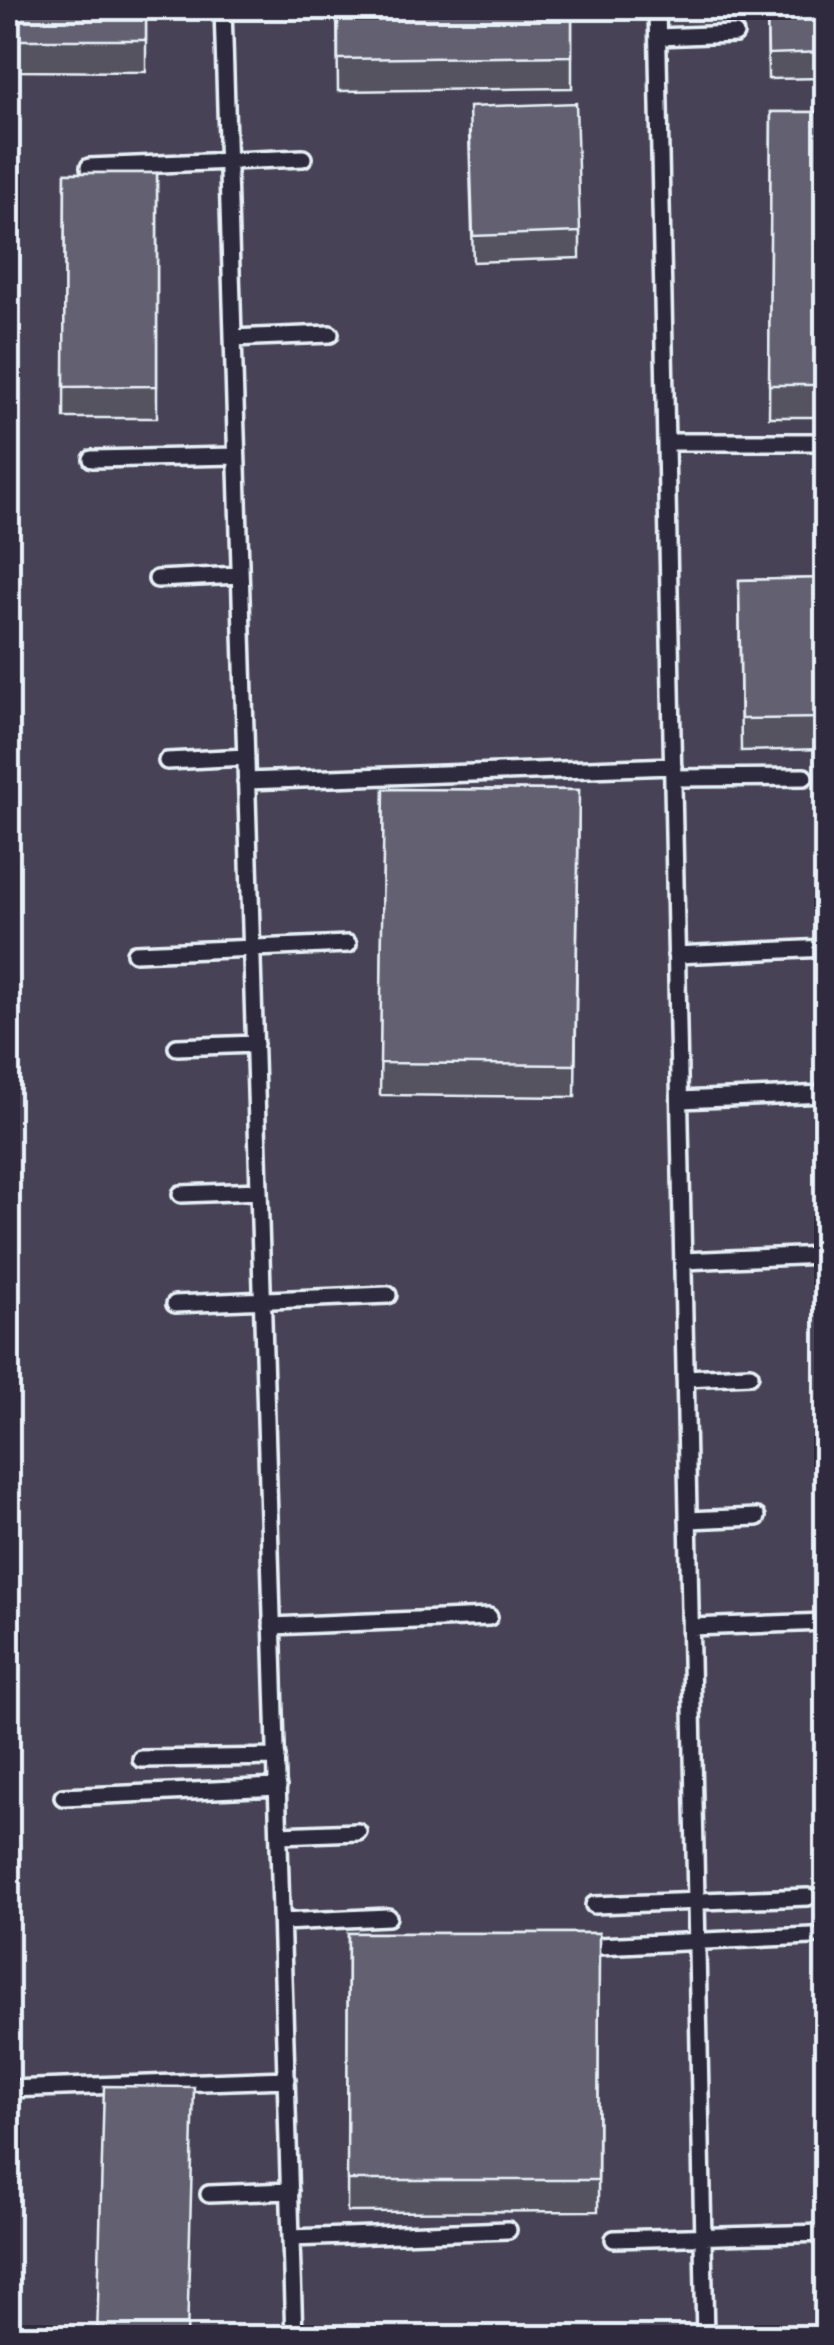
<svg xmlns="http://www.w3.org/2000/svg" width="834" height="2345" viewBox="0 0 834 2345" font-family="'Balsamiq Sans',sans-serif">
  <rect width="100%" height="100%" fill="#3a3648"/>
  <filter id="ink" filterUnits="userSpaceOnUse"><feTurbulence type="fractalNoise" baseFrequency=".01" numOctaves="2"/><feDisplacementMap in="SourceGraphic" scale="20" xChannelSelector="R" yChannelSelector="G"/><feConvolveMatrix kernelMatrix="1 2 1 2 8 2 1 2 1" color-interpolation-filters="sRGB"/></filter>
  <g filter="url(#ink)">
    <!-- built -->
    <path fill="#464354" d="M8 8H826V2337L8 2338Z"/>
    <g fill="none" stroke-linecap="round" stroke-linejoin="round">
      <!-- service casing -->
      <g stroke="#e8f1f8" stroke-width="22">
        <path id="service" d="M223 8 294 2338
          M657 8 705 2338
          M658 37 735 34
          M89 167 303 158
          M233 338 330 334
          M666 442H826
          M92 459 236 456
          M157 579 240 575
          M167 761 246 757
          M673 778 804 777
          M246 781 673 766
          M135 953 348 944
          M676 955 826 948
          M177 1047 255 1044
          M680 1100 826 1094
          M181 1194 259 1191
          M683 1261 822 1255
          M175 1304 388 1295
          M685 1378 750 1375
          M688 1520 757 1517
          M272 1626 489 1617
          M691 1627 826 1622
          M141 1759 277 1757
          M63 1797 278 1787
          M279 1835 358 1832
          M594 1905 808 1897
          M282 1922 388 1917
          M598 1946 812 1936
          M8 2089 287 2079
          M209 2194 290 2191
          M291 2238 508 2230
          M614 2239 826 2233"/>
      </g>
      <!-- service -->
      <use href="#service" stroke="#2f2a3d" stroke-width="15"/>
    </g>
    <!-- wall -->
    <path fill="#555361" stroke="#e8f1f8" stroke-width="2.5" d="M8 8H146V72L8 71Z
      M337 8H572V88L338 91Z
      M767 8H826V78L768 79Z
      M771 112H826V417H769Z
      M469 133 580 232V258L473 262Z
      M65 173H157V418H64Z
      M826 578V749L741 751 739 580Z
      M384 789 579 790 575 1097 380 1095Z
      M348 1933H599L598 2211 347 2212Z"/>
    <!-- building -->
    <path fill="#636171" stroke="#e8f1f8" stroke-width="2.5" d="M8 8H146V40H8Z
      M338 8H572V56L338 59Z
      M767 8H826V52L768 54Z
      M576 103 580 232 473 236 469 107Z
      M771 112H826V385H769Z
      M65 173H157V386L64 387Z
      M826 578V718L741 719 739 580Z
      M384 789 579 790 575 1065 380 1063Z
      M348 1933H599L598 2180H347Z
      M104 2086 194 2087 187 2338H97Z"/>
  </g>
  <!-- margin -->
  <rect width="834" height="2345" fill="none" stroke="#2f2a3d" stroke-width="40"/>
  <rect x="20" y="20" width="794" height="2305" fill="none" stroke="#e8f1f8" stroke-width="4" filter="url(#ink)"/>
</svg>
